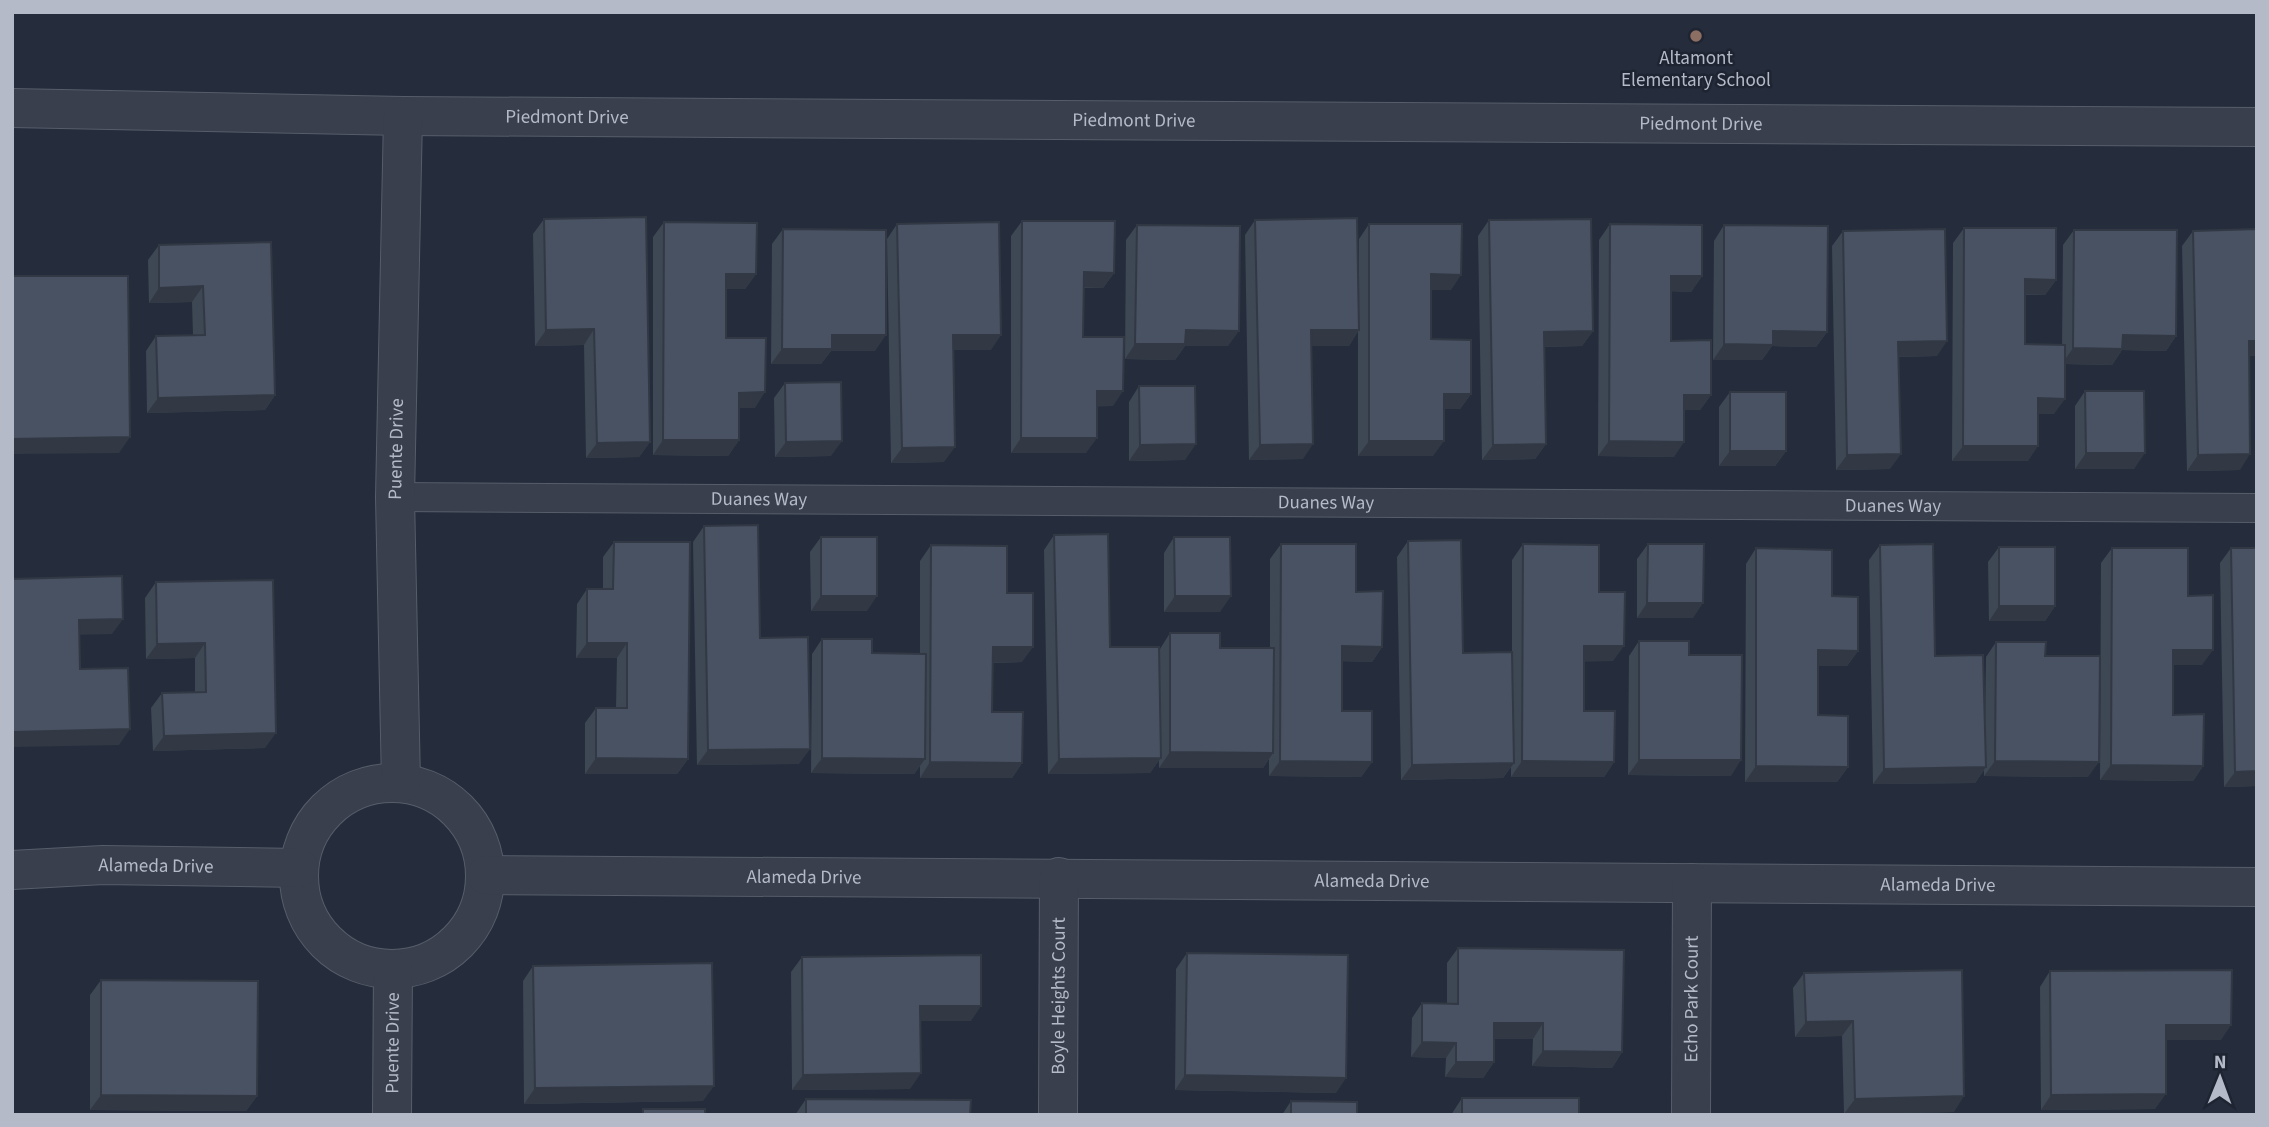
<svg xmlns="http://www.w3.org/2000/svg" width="2269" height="1127" viewBox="0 0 2269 1127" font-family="'Source Sans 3',sans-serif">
  <rect width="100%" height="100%" fill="#252d3c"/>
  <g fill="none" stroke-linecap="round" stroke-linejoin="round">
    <!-- service casing -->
    <g stroke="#575d6a" stroke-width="30">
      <g id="service">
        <path id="s1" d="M395 497 2257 508"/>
      </g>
    </g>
    <!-- minor casing -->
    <g stroke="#575d6a" stroke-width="40">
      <g id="minor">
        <path id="s2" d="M12 108 403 116 2257 127"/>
        <circle cx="392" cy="876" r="93"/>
        <path id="s3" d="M401 783 395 497 403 116"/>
        <path id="s4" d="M12 870 103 865 299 868"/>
        <path id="s5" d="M486 875 2257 887"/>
        <path id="s6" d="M392 1115 393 970"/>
        <path id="s7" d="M1058 1115 1059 877"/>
        <path id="s8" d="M1691 1115 1692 883"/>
      </g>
    </g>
    <!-- service -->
    <use href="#service" stroke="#393f4c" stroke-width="28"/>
    <!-- minor -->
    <use href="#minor" stroke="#393f4c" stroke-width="38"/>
  </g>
  <!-- wall -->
  <path fill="#3e4754" d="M544 219 650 442 639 457 586 458 584 345 535 346 533 234Z
    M1255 220 1359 289V239L1369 224 1451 290H1431V339L1471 394 1460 409H1444L1433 456H1358V331L1349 346H1311L1303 459 1249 460 1245 235Z
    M1489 220 1593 331 1582 346 1544 347 1546 444 1535 459 1482 460 1478 236Z
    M1022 221 1114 273 1103 288H1084L1083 337 1113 406H1097L1086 453H1011V236Z
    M664 222 756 274 745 289H726V338L755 408H739V440L728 456 653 455V237Z
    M897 224 991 350H953L944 462 891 463 887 239Z
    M1610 224 1702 276 1691 292 1671 291V341L1711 395 1700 410H1684L1674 457 1598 456 1599 240Z
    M1137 225 1228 346H1185L1175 360 1125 359 1126 240Z
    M1724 225 1827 332 1816 347 1772 346 1762 360H1713L1714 241Z
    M1964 228 2056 280 2045 295H2025V344H2062L2063 245 2074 230 2176 336 2166 351 2122 350 2112 365 2065 364 2054 414H2038L2028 461H1952L1953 243Z
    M783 229 875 351H831L821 364H771L772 244Z
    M2257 229V356H2249L2240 470 2187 471 2182 246 2193 231Z
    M1843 231 1937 356 1899 357 1890 469 1836 470 1832 246Z
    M271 242 275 395 265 410 147 413 146 351 156 336 193 335 192 302 149 303 148 260 159 245Z
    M785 383 831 456 775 457 774 398Z
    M1139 386 1185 460 1129 461V402Z
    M2085 391 2134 469H2075V406Z
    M1730 392 1786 451 1775 466H1719V407Z
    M704 526 799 764 697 765 693 542Z
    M1054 535 1110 647 1160 688V649L1170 633 1220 648H1270V559L1281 544 1356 592 1382 647 1372 662 1342 661V711L1372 762 1361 777 1269 776V759L1263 768H1159V760L1150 773 1048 774 1044 550Z
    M821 537 867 611H811L810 552Z
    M1174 537 1220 612H1164V553Z
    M1408 541 1463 653 1512 652V560L1523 544 1599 592 1613 661H1584V711L1614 762 1604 777H1511V767L1503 778 1401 780 1397 557Z
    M614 542 688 759 677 774H585V723L596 708H616L617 658H576L577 604 587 589H603V557Z
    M1648 544 1693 618H1637V559Z
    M931 545 1007 593 1022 662 992 663V712L1022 763 1012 778H920V766L914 774 811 773 812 654 822 639 872 653 920 654V561Z
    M1880 545 1935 656 1985 726 1986 657 1996 642 2045 656 2088 777 1984 776V770L1975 783 1873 784 1869 560Z
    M1999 547 2055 606 2045 621H1989L1988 562Z
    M1756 548 1832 596 1858 651 1847 666H1818V715L1848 767 1837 782H1745L1746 564Z
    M2112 548 2188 596 2202 665H2173V715L2203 766 2193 781 2100 780 2101 563Z
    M2231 548 2257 786 2224 787 2220 563Z
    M273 580 265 748 153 751 151 708 162 693 195 692V658L146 659 145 598 156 582Z
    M1639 641 1689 655 1731 776 1628 775 1629 656Z
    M1458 948 1622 1052 1612 1068 1532 1066 1533 1039H1494V1062L1483 1078 1445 1077 1446 1058 1411 1057 1412 1018 1422 1003 1447 1004V963Z
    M1187 953 1336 1093 1175 1090 1176 969Z
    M802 957 971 1021H920L910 1089 792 1090 791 972Z
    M533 966 703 1101 524 1104 523 981Z
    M2050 971 2221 1040H2166L2155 1109 2041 1110 2040 987Z
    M1804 973 1954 1112 1844 1114 1842 1036 1795 1037 1793 988Z
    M101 980 257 1096 246 1111 90 1110V995Z
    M1462 1098 1579 1115H1451Z
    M806 1099 970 1115H795Z
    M1291 1101 1357 1115H1282Z"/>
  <!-- shaded-wall -->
  <path fill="#323945" d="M1084 272 1114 273 1103 288 1073 287Z
    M726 274H756L745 289H715Z
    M1431 274 1461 275 1451 290H1421Z
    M1671 276H1702L1691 292 1661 291Z
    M2025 279 2056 280 2045 295 2014 294Z
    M203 286 192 302 149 303 159 288Z
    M594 329 584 345 535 346 546 330Z
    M1186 330 1239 331 1228 346H1185L1175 360 1125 359 1135 344Z
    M1311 330H1359L1349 346H1300Z
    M1593 331 1582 346 1534 347 1544 332Z
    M1773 331 1827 332 1816 347 1772 346 1762 360H1713L1724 344Z
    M832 335H886L875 351H831L821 364H771L782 349Z
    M953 335H1001L991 350H942Z
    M2123 335 2176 336 2166 351 2122 350 2112 365 2062 364 2073 348Z
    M1947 341 1937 356 1888 357 1898 342Z
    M2249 341H2257V356H2238Z
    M1097 391H1123L1113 406 1086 407Z
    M765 392 755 408H728L739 393Z
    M1444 394H1471L1460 409H1434Z
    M275 395 265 410 147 413 158 398Z
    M1684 395H1711L1700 410H1674Z
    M2038 398 2065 399 2054 414H2028Z
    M130 437 119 453 12 454V439Z
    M1021 438H1097L1086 453H1011Z
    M663 440H739L728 456 653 455Z
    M842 441 831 456 775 457 786 442Z
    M1369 441H1444L1433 456H1358Z
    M1609 441 1684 442 1674 457 1598 456Z
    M650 442 639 457 586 458 597 443Z
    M1196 444 1185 460 1129 461 1140 445Z
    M1313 444 1303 459 1249 460 1260 445Z
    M1546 444 1535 459 1482 460 1493 445Z
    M1963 446H2038L2028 461H1952Z
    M955 447 944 462 891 463 902 448Z
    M1730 451H1786L1775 466H1719Z
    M2086 453H2145L2134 469H2075Z
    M1901 454 1890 469 1836 470 1847 455Z
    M2250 454 2240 470 2187 471 2198 455Z
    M821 596H877L867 611H811Z
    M1175 596H1231L1220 612H1164Z
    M1647 603H1703L1693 618H1637Z
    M1999 606H2055L2045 621H1989Z
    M123 619 112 634 68 635 79 620Z
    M205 643 195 658 146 659 157 644Z
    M587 643H627L617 658H576Z
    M1342 646 1382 647 1372 662 1332 661Z
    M1584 646H1624L1613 661 1573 662Z
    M993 647H1033L1022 662 982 663Z
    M1818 650 1858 651 1847 666H1807Z
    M2173 650H2213L2202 665H2162Z
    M130 729 119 745 12 747 13 732Z
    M276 733 265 748 153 751 164 736Z
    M810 749 799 764 697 765 708 750Z
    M1170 752 1273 753 1263 768H1159Z
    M596 758 688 759 677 774H585Z
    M822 758 925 759 914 774 811 773Z
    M1161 758 1150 773 1048 774 1059 759Z
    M1639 760H1741L1731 776 1628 775Z
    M1280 761 1372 762 1361 777 1269 776Z
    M1522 761 1614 762 1604 777H1511Z
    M1995 761 2099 762 2088 777 1984 776Z
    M930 762 1022 763 1012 778H920Z
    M1514 763 1503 778 1401 780 1412 765Z
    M2111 765 2203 766 2193 781 2100 780Z
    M1756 766 1848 767 1837 782H1745Z
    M1986 767 1975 783 1873 784 1884 769Z
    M2257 771V786L2224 787 2235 772Z
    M920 1006H981L971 1021H909Z
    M1853 1021 1842 1036 1795 1037 1806 1022Z
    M1494 1023H1543L1533 1039H1483Z
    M2166 1025H2231L2221 1040H2155Z
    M1422 1042 1456 1043 1446 1058 1411 1057Z
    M1543 1051 1622 1052 1612 1068 1532 1066Z
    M1456 1062H1494L1483 1078 1445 1077Z
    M921 1073 910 1089 792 1090 803 1075Z
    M1185 1075 1346 1078 1336 1093 1175 1090Z
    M714 1086 703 1101 524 1104 535 1088Z
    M2166 1094 2155 1109 2041 1110 2051 1095Z
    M101 1095 257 1096 246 1111 90 1110Z
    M1964 1096 1954 1112 1844 1114 1855 1099Z"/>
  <!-- building -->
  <path fill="#485262" stroke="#323945" stroke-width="2" d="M646 217 650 442 597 443 594 329 546 330 544 219Z
    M1357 218 1359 330H1311L1313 444 1260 445 1255 220Z
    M1591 219 1593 331 1544 332 1546 444 1493 445 1489 220Z
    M1022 221H1115L1114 273 1084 272 1083 337H1124L1123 391H1097V438H1021Z
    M664 222 757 223 756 274H726V338H766L765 392 739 393V440H663Z
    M999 222 1001 335H953L955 447 902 448 897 224Z
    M1369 224H1462L1461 275 1431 274V339L1471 340V394H1444V441H1369Z
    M1610 224 1702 225V276H1671V341L1711 340V395H1684V442L1609 441Z
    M1137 225 1240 226 1239 331 1186 330 1185 344H1135Z
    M1724 225 1828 226 1827 332 1773 331V345L1724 344Z
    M1964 228H2056V280L2025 279V344L2065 345V399L2038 398V446H1963Z
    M783 229 886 230V335H832V349H782Z
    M1945 229 1947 341 1898 342 1901 454 1847 455 1843 231Z
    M2257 229V341H2249L2250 454 2198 455 2193 231Z
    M2074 230H2177L2176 336 2123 335 2122 349 2073 348Z
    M271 242 275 395 158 398 156 336 205 335 203 286 159 288V245Z
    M12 276H128L130 437 12 439Z
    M841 382 842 441 786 442 785 383Z
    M1139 386H1195L1196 444 1140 445Z
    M2085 391H2144L2145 453H2086Z
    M1730 392H1786V451H1730Z
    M758 525 760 638 808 637 810 749 708 750 704 526Z
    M1108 534 1110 647H1159L1161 758 1059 759 1054 535Z
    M821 537H877V596H821Z
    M1174 537H1230L1231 596H1175Z
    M1461 540 1463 653 1512 652 1514 763 1412 765 1408 541Z
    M614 542H690L688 759 596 758V708H627V643H587V589H613Z
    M1281 544H1356V592L1383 591 1382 647 1342 646V711H1372V762L1280 761Z
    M1523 544 1599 545V592H1625L1624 646H1584V711H1615L1614 762 1522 761Z
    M1648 544H1704L1703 603H1647Z
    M1933 544 1935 656 1983 655 1986 767 1884 769 1880 545Z
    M931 545 1007 546V593H1033V647H993L992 712H1023L1022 763 930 762Z
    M1999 547H2055V606H1999Z
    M1756 548 1832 550V596L1858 597V651L1818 650V715L1848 716V767L1756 766Z
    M2112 548H2188V596L2213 595V650H2173V715L2204 714 2203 766 2111 765Z
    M2231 548H2257V771L2235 772Z
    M122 576 123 619 79 620 80 669 128 668 130 729 13 732 12 579Z
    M273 580 276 733 164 736 162 693 206 692 205 643 157 644 156 582Z
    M1170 633H1220V648H1274L1273 753 1170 752Z
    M822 639H872V653L926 654 925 759 822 758Z
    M1639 641H1689V655H1742L1741 760H1639Z
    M1996 642H2046L2045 656H2100L2099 762 1995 761Z
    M1458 948 1624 950 1622 1052 1543 1051V1023H1494V1062H1456V1043L1422 1042V1003L1458 1004Z
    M1187 953 1348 955 1346 1078 1185 1075Z
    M981 955V1006H920L921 1073 803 1075 802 957Z
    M712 963 714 1086 535 1088 533 966Z
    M1962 970 1964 1096 1855 1099 1853 1021 1806 1022 1804 973Z
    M2232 970 2231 1025H2166V1094L2051 1095 2050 971Z
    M101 980 258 981 257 1096 101 1095Z
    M1462 1098H1579V1115H1462Z
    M806 1099 971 1100 970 1115H806Z
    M1291 1101 1357 1102V1115H1291Z
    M643 1109H705V1115H643Z"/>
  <!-- markers -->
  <circle fill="#8d6e63" stroke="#1e2431" stroke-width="2.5" cx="1696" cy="36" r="7"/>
  <g text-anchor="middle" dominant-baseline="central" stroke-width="5" stroke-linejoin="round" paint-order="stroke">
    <!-- poi labels -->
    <g font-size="19" fill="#b4bac7" stroke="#1e2431">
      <text x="1696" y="58">Altamont<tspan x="1696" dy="22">Elementary School</tspan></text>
    </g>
    <!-- street labels -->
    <g font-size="19" fill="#b4bac7" stroke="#1e2431">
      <text stroke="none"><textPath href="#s2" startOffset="555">Piedmont Drive</textPath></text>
      <text stroke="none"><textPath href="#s2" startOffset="1122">Piedmont Drive</textPath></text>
      <text stroke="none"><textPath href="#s2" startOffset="1689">Piedmont Drive</textPath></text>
      <text stroke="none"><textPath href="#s3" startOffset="334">Puente Drive</textPath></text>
      <text stroke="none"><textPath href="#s1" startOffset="364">Duanes Way</textPath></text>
      <text stroke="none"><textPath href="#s1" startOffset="931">Duanes Way</textPath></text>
      <text stroke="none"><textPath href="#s1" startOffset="1498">Duanes Way</textPath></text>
      <text stroke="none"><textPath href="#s4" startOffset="144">Alameda Drive</textPath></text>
      <text stroke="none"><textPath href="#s5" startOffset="318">Alameda Drive</textPath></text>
      <text stroke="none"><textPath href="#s5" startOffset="886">Alameda Drive</textPath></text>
      <text stroke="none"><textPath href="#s5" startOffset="1452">Alameda Drive</textPath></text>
      <text stroke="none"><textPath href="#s7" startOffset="119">Boyle Heights Court</textPath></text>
      <text stroke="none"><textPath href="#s8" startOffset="116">Echo Park Court</textPath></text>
      <text stroke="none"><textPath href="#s6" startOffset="72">Puente Drive</textPath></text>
    </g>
  </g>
  <!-- border -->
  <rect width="2269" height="1127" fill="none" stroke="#b4bac7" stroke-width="28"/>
  <!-- north arrow -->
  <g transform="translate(2220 1078) rotate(1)" stroke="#1e2431" stroke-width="5" paint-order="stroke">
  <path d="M0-5L12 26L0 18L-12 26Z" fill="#b4bac7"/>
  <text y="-10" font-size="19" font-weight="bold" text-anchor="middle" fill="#b4bac7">N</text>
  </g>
</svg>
